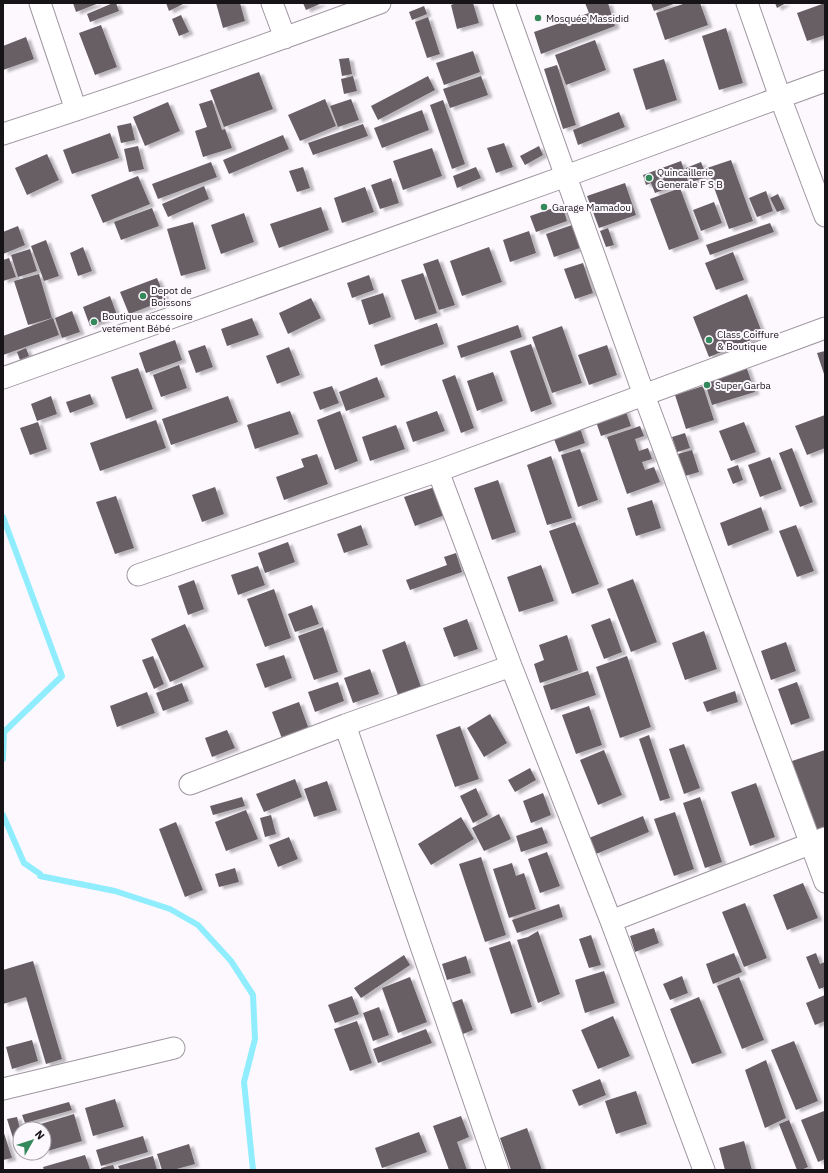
<svg xmlns="http://www.w3.org/2000/svg" width="828" height="1173" viewBox="0 0 828 1173" font-family="'IBM Plex Sans',sans-serif">
  <defs>
    <filter id="shadow"><feDropShadow dx="4.5" dy="2.5" stdDeviation="1" flood-color="#0004"/></filter>
  </defs>
  <rect width="100%" height="100%" fill="#fdf8fe"/>
  <g fill="none" stroke-linecap="round" stroke-linejoin="round">
    <!-- stream -->
    <path stroke="#90edfd" stroke-width="6" d="M3 517 62 676 4 732 3 759
      M3 815 24 863 40 874V876L115 891 170 909 198 925 231 961 253 995 255 1039 244 1082 253 1170"/>
  </g>
  <!-- building -->
  <path fill="#685e65" filter="url(#shadow)" d="M73 3H99L76 12Z
    M113 3H116L119 11 90 22 87 14Z
    M166 3H185L169 11Z
    M216 3H240L245 21 223 28Z
    M303 3H322L306 10Z
    M456 3H473L479 23 457 29 451 5Z
    M585 3H608L615 26 541 54 534 32 589 13Z
    M651 3H676L654 11Z
    M686 3H700L708 25 665 40 656 13Z
    M775 3H786L777 8Z
    M825 3V35L807 41 797 13Z
    M424 6 427 14 412 20 409 12Z
    M181 15 189 32 179 36 172 19Z
    M428 17 440 54 427 58 415 22Z
    M101 25 117 67 95 75 79 33Z
    M726 28 743 83 719 90 702 36Z
    M26 37 34 59 3 70V46Z
    M595 40 606 70 566 85 555 55Z
    M473 51 480 72 444 85 436 63Z
    M349 58 352 74 342 76 339 59Z
    M664 59 677 100 646 110 633 69Z
    M557 65 576 125 563 129 544 69Z
    M259 72 273 109 224 127 210 90Z
    M353 76 357 91 344 94 341 79Z
    M428 76 435 90 378 120 371 106Z
    M481 76 488 95 450 108 443 89Z
    M325 99 336 126 300 141 288 115Z
    M351 99 359 120 338 127 330 106Z
    M212 100 222 130 225 129 232 148 203 157 195 131 207 127 199 104Z
    M443 100 465 164 452 169 430 105Z
    M168 102 180 131 145 146 133 117Z
    M422 110 429 130 382 148 374 128Z
    M619 112 625 127 578 145 573 130Z
    M131 123 135 140 121 143 117 126Z
    M363 124 368 136 313 155 308 143Z
    M110 133 119 158 72 174 63 150Z
    M283 135 289 149 229 174 223 160Z
    M504 143 513 167 496 173 487 148Z
    M138 146 144 169 129 172 124 149Z
    M539 146 543 155 525 165 520 156Z
    M432 148 442 176 403 190 393 161Z
    M47 154 59 180 27 195 15 168Z
    M731 160 753 221 729 229 707 168Z
    M681 161 688 181 655 193 651 183 646 185 643 175Z
    M211 162 217 177 158 199 152 184Z
    M701 162 707 177 691 182 686 168Z
    M303 167 310 188 297 192 289 171Z
    M476 167 481 178 457 188 453 176Z
    M138 176 150 204 103 223 91 195Z
    M391 178 399 203 380 209 371 185Z
    M625 183 636 215 599 228 587 196Z
    M204 186 209 199 168 217 162 204Z
    M365 187 374 212 342 223 334 198Z
    M680 188 699 239 669 250 650 199Z
    M766 191 773 211 757 217 749 198Z
    M778 194 785 209 777 212 770 198Z
    M714 202 722 223 701 231 693 210Z
    M562 205 567 221 536 232 530 216Z
    M321 207 329 230 279 248 270 224Z
    M152 208 159 226 121 240 114 222Z
    M244 213 254 242 221 254 211 225Z
    M193 222 206 269 181 276 167 229Z
    M770 223 774 232 710 255 706 245Z
    M572 225 580 248 554 257 546 234Z
    M18 226 25 245 3 254V232Z
    M608 228 614 245 606 247 600 231Z
    M529 231 536 253 510 262 503 240Z
    M46 240 59 276 44 281 31 246Z
    M83 247 92 271 78 276 70 253Z
    M489 247 502 282 462 296 450 261Z
    M30 249 37 271 18 277 11 255Z
    M733 252 744 280 716 290 705 263Z
    M9 258 16 277 3 281V260Z
    M438 259 455 305 439 310 423 264Z
    M583 263 593 293 575 299 564 269Z
    M423 273 437 313 415 320 401 280Z
    M39 274 52 318 28 325 14 281Z
    M369 275 374 290 352 298 347 283Z
    M157 278 166 300 129 314 120 292Z
    M383 293 391 317 369 325 361 300Z
    M747 294 763 335 709 357 693 317Z
    M110 296 117 315 90 326 83 307Z
    M311 298 321 318 288 334 279 313Z
    M72 311 80 332 62 338 55 318Z
    M53 318 59 335 3 355V336Z
    M252 318 259 335 227 346 221 329Z
    M437 323 444 344 381 366 374 345Z
    M518 325 522 337 461 358 457 346Z
    M562 326 582 383 552 393 532 337Z
    M175 340 182 360 146 373 139 353Z
    M531 344 552 404 531 412 510 351Z
    M205 345 213 367 196 373 188 351Z
    M607 345 617 375 589 385 578 355Z
    M289 347 300 375 277 384 266 356Z
    M26 348 29 356 20 360 17 352Z
    M825 351V377L817 353Z
    M179 365 187 388 161 397 153 375Z
    M746 366 755 392 712 405 704 380Z
    M138 368 153 409 126 419 111 377Z
    M493 372 503 401 477 411 467 381Z
    M455 375 474 428 461 433 442 380Z
    M377 377 385 397 346 411 339 392Z
    M332 386 339 403 320 410 313 392Z
    M703 386 714 420 686 429 675 395Z
    M90 394 94 404 70 413 66 402Z
    M51 396 57 414 37 421 31 404Z
    M228 396 238 422 171 445 162 419Z
    M625 409 631 426 601 436 595 419Z
    M290 411 299 434 255 449 247 425Z
    M340 411 358 461 335 470 317 420Z
    M437 411 445 431 413 442 406 422Z
    M825 415V448L807 455 795 426Z
    M156 420 166 448 100 471 90 443Z
    M38 422 47 449 30 455 20 428Z
    M744 422 756 452 731 461 719 431Z
    M396 425 405 449 370 461 362 437Z
    M579 425 585 443 559 452 552 434Z
    M640 426 644 436 635 439 639 451 648 448 652 459 642 462 645 470 654 467 660 482 627 494 607 437Z
    M685 433 690 448 677 452 672 437Z
    M792 448 813 502 800 507 779 453Z
    M580 449 598 500 578 507 561 455Z
    M692 450 699 472 685 476 678 454Z
    M317 454 328 484 284 500 276 477 304 467 301 459Z
    M551 456 572 518 547 525 527 465Z
    M770 457 782 489 760 497 748 465Z
    M738 465 743 480 733 484 727 469Z
    M498 480 516 532 492 540 474 488Z
    M215 487 224 514 202 522 192 495Z
    M435 487 445 515 415 526 404 497Z
    M116 496 134 548 115 554 96 502Z
    M652 500 661 528 636 536 627 508Z
    M761 507 769 530 728 546 720 523Z
    M575 522 599 584 572 594 549 531Z
    M361 525 368 545 344 553 337 534Z
    M796 525 814 571 797 577 779 531Z
    M288 542 295 562 265 573 258 553Z
    M456 553 462 572 410 590 406 580 447 565 444 557Z
    M541 565 554 601 519 612 507 577Z
    M258 566 265 585 238 595 231 575Z
    M633 579 657 642 631 652 607 589Z
    M194 580 204 609 188 615 178 586Z
    M274 589 291 638 265 647 247 599Z
    M312 605 319 624 295 632 288 614Z
    M610 618 622 652 604 659 591 625Z
    M467 619 478 649 454 657 443 628Z
    M185 624 204 667 170 682 151 639Z
    M323 627 338 672 314 680 298 636Z
    M704 631 717 669 685 680 672 643Z
    M567 635 578 670 540 683 534 664 544 660 539 645Z
    M405 641 421 687 398 695 382 650Z
    M786 642 796 671 771 680 761 651Z
    M284 655 292 678 265 688 256 664Z
    M153 656 164 684 154 689 142 660Z
    M627 656 651 727 620 738 596 667Z
    M370 669 379 694 353 703 344 678Z
    M588 671 596 695 551 710 543 686Z
    M338 682 344 701 315 712 308 692Z
    M797 682 810 718 791 725 778 689Z
    M182 683 189 701 163 711 156 693Z
    M735 691 738 702 707 712 703 702Z
    M147 692 155 713 117 727 110 706Z
    M299 702 311 735 284 744 272 712Z
    M589 706 602 745 576 754 562 715Z
    M490 714 507 743 484 757 467 728Z
    M460 726 479 779 455 787 436 735Z
    M227 730 235 748 212 757 205 738Z
    M649 735 670 798 660 801 639 739Z
    M684 744 700 788 684 794 669 749Z
    M604 750 622 795 598 805 580 760Z
    M825 750V830L809 835 786 763Z
    M530 768 536 780 515 792 508 780Z
    M295 779 302 797 264 812 256 794Z
    M327 781 337 810 314 817 304 789Z
    M756 783 775 837 750 846 731 792Z
    M476 788 488 815 473 823 460 796Z
    M543 793 551 815 531 823 523 801Z
    M242 797 245 806 213 815 210 806Z
    M700 797 722 862 705 868 683 803Z
    M246 810 258 839 226 851 215 822Z
    M675 812 694 869 674 876 654 819Z
    M499 814 511 839 484 851 472 828Z
    M271 815 276 834 265 837 260 818Z
    M643 816 649 832 596 854 589 838Z
    M461 817 474 839 431 865 418 844Z
    M176 822 203 890 185 897 159 829Z
    M542 827 548 843 521 852 516 836Z
    M289 837 298 859 278 867 269 845Z
    M547 852 560 886 540 893 528 859Z
    M481 857 506 935 485 942 459 864Z
    M512 863 516 876 524 873 536 909 509 918 493 869Z
    M235 868 239 882 219 887 215 874Z
    M803 883 818 918 787 930 773 895Z
    M745 903 767 958 744 967 722 912Z
    M559 904 563 917 517 933 512 920Z
    M654 928 659 943 635 952 630 936Z
    M538 931 560 994 538 1003 517 940 528 937Z
    M591 935 601 965 589 968 579 939Z
    M510 941 532 1007 511 1014 489 948Z
    M734 953 742 972 713 984 706 964Z
    M816 953 820 964 825 962V987L819 989 806 957Z
    M404 955 410 965 361 998 354 988Z
    M466 956 471 973 447 980 442 964Z
    M33 961 62 1059 46 1064 26 997 3 1004V970Z
    M604 971 615 1003 585 1013 575 980Z
    M682 976 688 993 670 1000 663 984Z
    M410 977 427 1022 398 1033 382 988Z
    M739 977 764 1040 742 1049 717 986Z
    M825 995V1021L815 1025 806 1003Z
    M352 996 359 1014 335 1023 328 1005Z
    M699 997 722 1053 692 1064 670 1009Z
    M462 999 473 1030 463 1034 451 1003Z
    M379 1007 389 1035 373 1041 363 1013Z
    M613 1016 630 1056 598 1069 581 1030Z
    M357 1021 372 1063 350 1071 334 1029Z
    M426 1029 432 1043 378 1063 373 1049Z
    M32 1040 38 1061 12 1069 6 1047Z
    M794 1041 818 1101 796 1110 771 1050Z
    M766 1060 786 1118 765 1128 745 1070Z
    M600 1079 606 1095 579 1106 572 1090Z
    M636 1091 647 1124 616 1134 605 1101Z
    M115 1099 124 1127 93 1136 85 1108Z
    M69 1102 72 1110 25 1123 22 1115Z
    M824 1111 825 1114V1159L818 1162 801 1120Z
    M74 1114 82 1141 44 1152V1129H24Z
    M461 1116 469 1137 457 1142 467 1170H449L433 1126Z
    M17 1117 20 1129V1136L13 1138 7 1119Z
    M789 1120 808 1167 801 1170H797L779 1124Z
    M527 1128 542 1170H511L500 1138Z
    M3 1130 12 1158 3 1160Z
    M419 1132 427 1152 382 1168 375 1148Z
    M143 1136 148 1152 101 1166 96 1150Z
    M744 1141 752 1170H725L719 1148Z
    M189 1144 195 1164 173 1170H162L157 1154Z
    M85 1155 90 1169 44 1170 43 1167Z
    M153 1156 157 1170H120L118 1166Z
    M113 1165 115 1170H101V1168Z"/>
  <g fill="none" stroke-linecap="round" stroke-linejoin="round">
    <!-- minor casing -->
    <g stroke="#9f96a0" stroke-width="23">
      <path id="minor" d="M40 3 76 110
        M272 3 285 38
        M504 3 644 395 825 882
        M747 3 780 97 825 216
        M3 134C130 93 255 49 380 3
        M3 378 566 176 825 81
        M438 471 511 666 611 921 704 1170
        M138 575 438 471 825 328
        M345 725 498 1170
        M190 784 345 725 511 666
        M611 921 825 838
        M3 1089 174 1048"/>
    </g>
    <!-- minor -->
    <use href="#minor" stroke="#fff" stroke-width="21"/>
  </g>
  <!-- markers -->
  <g fill="#34895c" stroke="#fdf8fe" stroke-width="1.5">
    <circle cx="538" cy="18" r="4"/>
    <circle cx="649" cy="178" r="4"/>
    <circle cx="544" cy="207" r="4"/>
    <circle cx="143" cy="296" r="4"/>
    <circle cx="94" cy="322" r="4"/>
    <circle cx="709" cy="340" r="4"/>
    <circle cx="707" cy="385" r="4"/>
  </g>
  <g text-anchor="middle" dominant-baseline="central" stroke-width="4" stroke-linejoin="round" paint-order="stroke">
    <!-- poi labels -->
    <g font-size="10" fill="#171417" stroke="#fdf8fe" text-anchor="start">
      <text x="546" y="18">Mosquée Massidid</text>
      <text x="657" y="172">Quincaillerie<tspan x="657" dy="12">Generale F S B</tspan></text>
      <text x="552" y="207">Garage Mamadou</text>
      <text x="151" y="290">Depot de<tspan x="151" dy="12">Boissons</tspan></text>
      <text x="102" y="316">Boutique accessoire<tspan x="102" dy="12">vetement Bébé</tspan></text>
      <text x="717" y="334">Class Coiffure<tspan x="717" dy="12">&amp; Boutique</tspan></text>
      <text x="715" y="385">Super Garba</text>
    </g>
  </g>
  <!-- border -->
  <rect width="828" height="1173" fill="none" stroke="#171417" stroke-width="8"/>
  <!-- north arrow -->
  <g transform="translate(32 1141) rotate(51)"><circle r="19" fill="#fdf8fe" stroke="#a19da2"/>
  <path d="M0-3L7 15L0 10L-7 15Z" fill="#34895c"/>
  <text y="-6" font-size="11" font-weight="bold" text-anchor="middle" fill="#171417">N</text>
  </g>
</svg>
